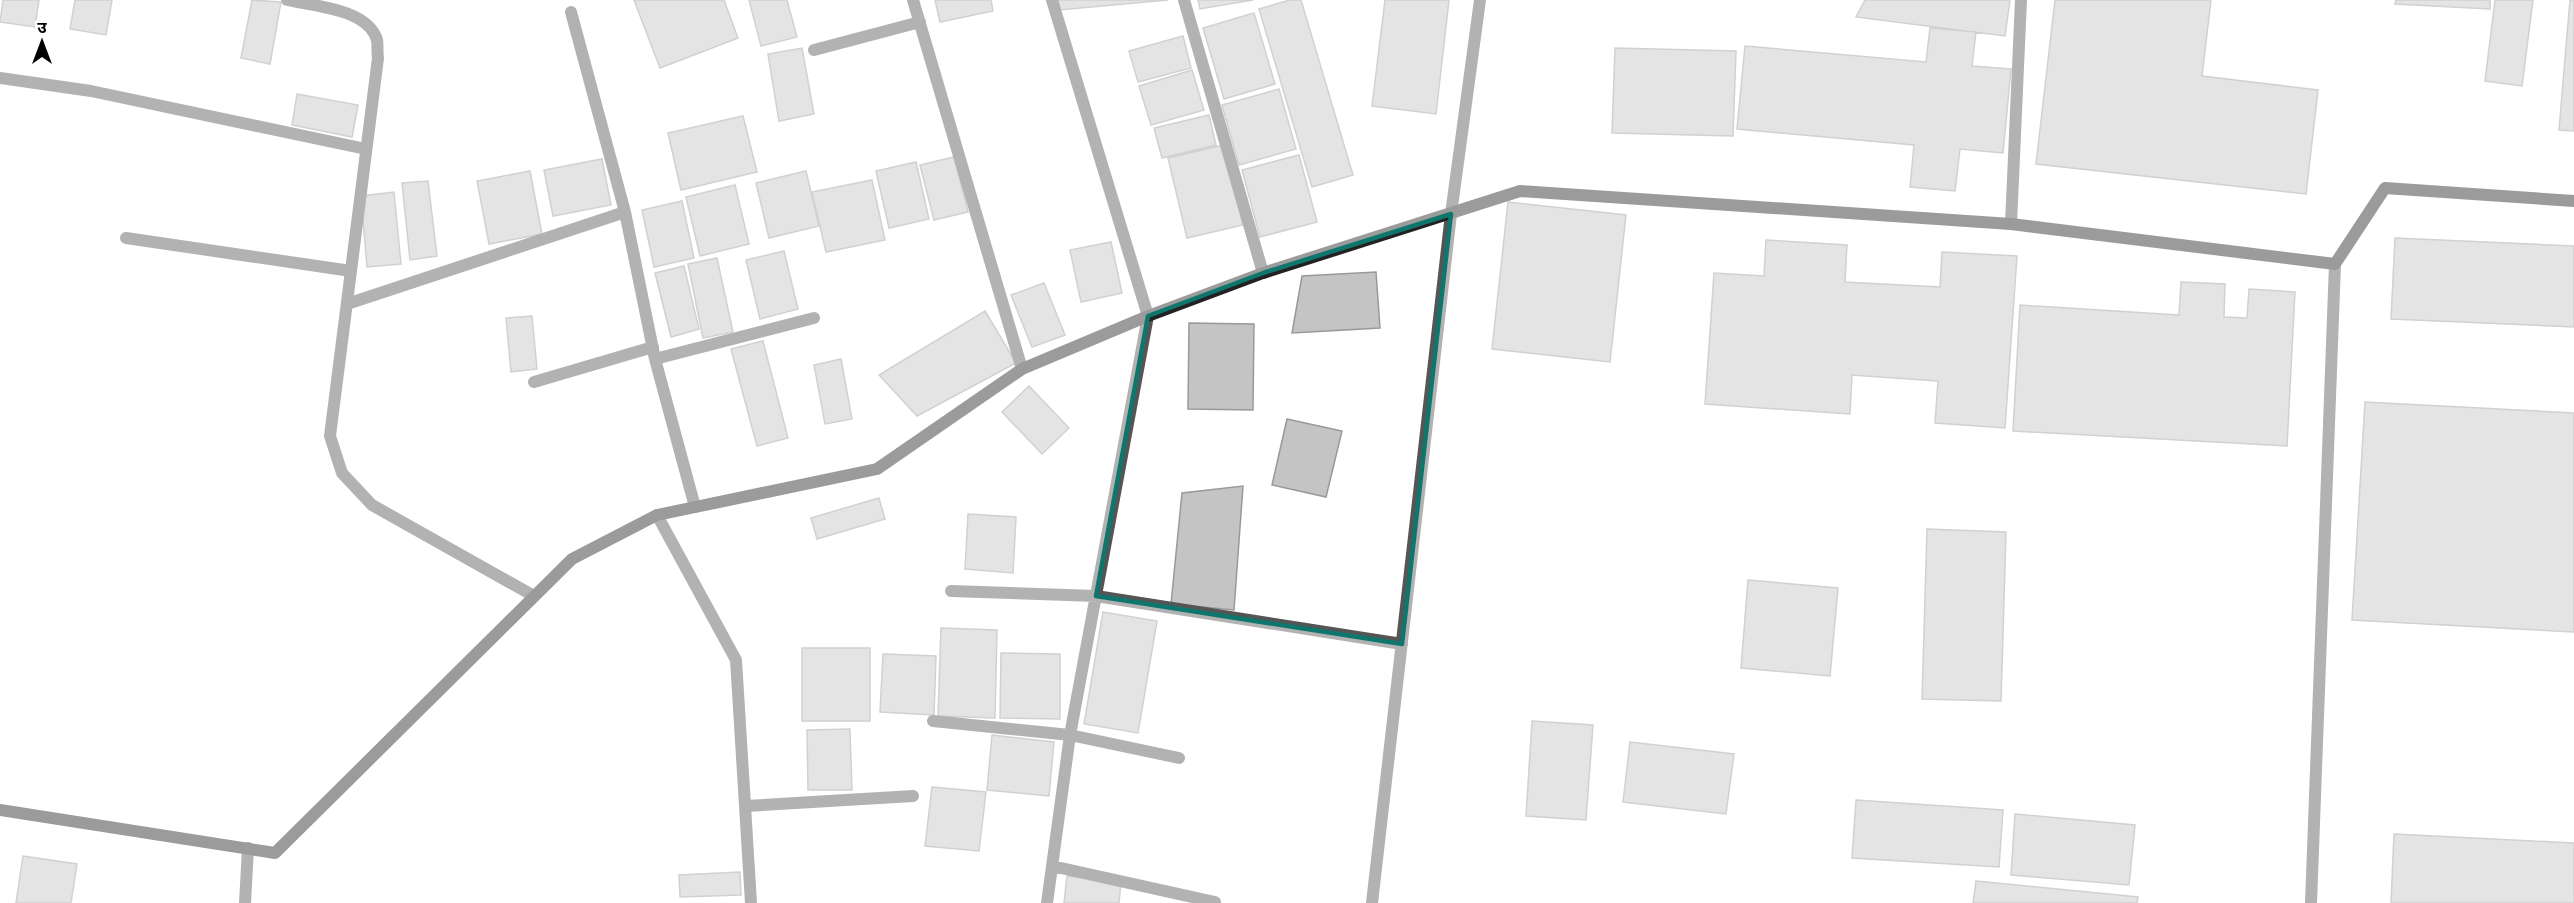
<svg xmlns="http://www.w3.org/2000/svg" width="2574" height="903" viewBox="0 0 2574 903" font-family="'PT Sans Narrow','Noto Sans Devanagari',sans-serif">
  <rect width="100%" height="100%" fill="#fff"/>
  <!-- building -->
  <path fill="#c4c4c4" stroke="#999" stroke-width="1.5" d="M3 0H39L35 27 0 22Z
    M75 0H112L106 35 70 29Z
    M252 0 281 2 270 64 241 58Z
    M634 0H724L738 38 660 68Z
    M749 0H787L797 37 761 46Z
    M935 0H991L993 11 940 22Z
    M1058 0H1168L1059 10Z
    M1198 0H1253L1200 9Z
    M1290 0H1301L1353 175 1312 187 1259 9Z
    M1385 0H1449L1436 114 1372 106Z
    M1865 0H2010L2005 36 1856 17Z
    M2055 0H2211L2202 76 2318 90 2306 194 2036 164Z
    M2396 0H2490V9L2395 4Z
    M2495 0H2533L2522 86 2485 81Z
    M2570 0H2574V131L2559 130Z
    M1254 13 1275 84 1224 99 1203 28Z
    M1930 28 1976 32 1972 66 2011 69 2003 153 1960 149 1955 191 1910 187 1914 145 1737 129 1745 46 1926 62Z
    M1183 36 1191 68 1138 82 1129 51Z
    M802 48 814 114 779 121 768 54Z
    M1615 48 1736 51 1733 136 1612 133Z
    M1192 70 1204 110 1151 125 1139 86Z
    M1279 89 1296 149 1239 165 1222 105Z
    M297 94 358 105 352 137 292 125Z
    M1209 115 1216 145 1162 158 1154 128Z
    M743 116 757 172 681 190 668 133Z
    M1223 145 1243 225 1187 238 1168 158Z
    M1299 155 1317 222 1260 237 1242 170Z
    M954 157 968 212 934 220 920 165Z
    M602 159 611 205 553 216 544 170Z
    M916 162 929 219 889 228 876 171Z
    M530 171 542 234 489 244 477 181Z
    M806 171 819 226 769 238 756 183Z
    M872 180 885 240 826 252 812 192Z
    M428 181 437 256 410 260 402 183Z
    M735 185 749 244 700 256 686 197Z
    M394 192 401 264 367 267 361 196Z
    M682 201 694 258 654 267 642 210Z
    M1508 202 1626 215 1610 362 1492 349Z
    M2395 238 2574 246V327L2391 319Z
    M1766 240 1847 245 1845 282 1940 287 1942 252 2017 256 2005 428 1935 423 1938 381 1852 375 1850 414 1705 404 1714 273 1764 276Z
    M1111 242 1122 293 1081 302 1070 250Z
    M784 251 798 309 760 319 746 260Z
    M717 258 733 332 703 338 688 264Z
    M684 266 699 329 671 337 655 273Z
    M1376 272 1380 328 1292 333 1302 276Z
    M2181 282 2225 284 2224 317 2247 318 2249 289 2295 292 2287 446 2013 431 2020 305 2179 315Z
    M1044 283 1065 335 1032 347 1011 295Z
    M985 311 1016 363 917 416 879 375Z
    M532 316 537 369 511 372 506 318Z
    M1189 323 1254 324 1253 410 1188 409Z
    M763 341 788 438 757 446 731 349Z
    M841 359 852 419 825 424 814 365Z
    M1029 386 1069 428 1042 454 1002 412Z
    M2365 402 2574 413V632L2352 620Z
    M1287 419 1342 431 1326 497 1272 485Z
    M1243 486 1234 610 1171 604 1182 493Z
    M879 498 885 519 817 539 811 518Z
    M968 514 1016 517 1013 573 965 569Z
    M1927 529 2006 532 2001 701 1922 699Z
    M1748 580 1838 588 1830 676 1741 668Z
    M1103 612 1157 621 1138 733 1084 724Z
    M941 628 997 630 995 718 938 716Z
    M802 648H870V721H802Z
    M1001 653 1060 654V719L1000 718Z
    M883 654 936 656 934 715 880 712Z
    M1532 721 1593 725 1586 820 1526 816Z
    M850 729 852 790H808L807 730Z
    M992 735 1054 742 1049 796 987 790Z
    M1630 742 1734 754 1726 814 1623 802Z
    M932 787 986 792 979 851 925 846Z
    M1856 800 2003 810 1999 867 1852 858Z
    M2015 814 2135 825 2129 885 2011 875Z
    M2394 834 2574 843V903H2391Z
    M23 856 77 864 71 903H16Z
    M740 872 741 895 680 897 679 875Z
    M1067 876 1121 882 1119 903H1064Z
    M1976 881 2138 897 2137 903H1973Z"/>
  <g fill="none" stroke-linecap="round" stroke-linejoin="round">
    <!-- lane -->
    <path stroke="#555" stroke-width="12" d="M245 903 248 848"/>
    <!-- street -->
    <path stroke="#555" stroke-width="12" d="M287 0C314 6 368 9 377 40 378 45 377 53 378 58L330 436 342 473 372 505 534 596
      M913 0 1022 369
      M1184 0 1263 273
      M571 12 625 212 655 359 695 507
      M814 50 920 22
      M0 78 91 91 366 149
      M2011 224 2021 0
      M126 238 351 271
      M347 304 625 212
      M655 359 814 318
      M534 382 653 347
      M657 515 736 660 751 903
      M951 591 1096 596 1402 644
      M933 721 1070 735 1179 758
      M746 806 913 796
      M1052 866 1215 902
      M1047 903 1070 735 1148 316 1052 0
      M1372 903 1451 214 1480 0
      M2311 903 2335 264"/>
    <!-- secondary -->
    <path stroke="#222" stroke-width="12" d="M0 810 275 853 572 559 657 515 877 469 1022 369 1148 316 1263 273 1520 191 2011 224 2335 264 2385 188 2574 201"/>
  </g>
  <!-- marked area -->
  <path d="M0 0H2574V903H0ZM1451 214 1402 644 1096 596 1148 316 1263 273Z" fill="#fff" fill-opacity=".55" fill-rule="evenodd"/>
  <path fill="none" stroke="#0f766e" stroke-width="4.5" stroke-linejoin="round" d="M1451 214 1402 644 1096 596 1148 316 1263 273Z"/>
  <!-- north arrow -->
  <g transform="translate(42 42)" stroke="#ffffff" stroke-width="4.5" paint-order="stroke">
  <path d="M0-4.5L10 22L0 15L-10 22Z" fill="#000000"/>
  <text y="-9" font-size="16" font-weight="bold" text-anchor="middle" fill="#000000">उ</text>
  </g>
</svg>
